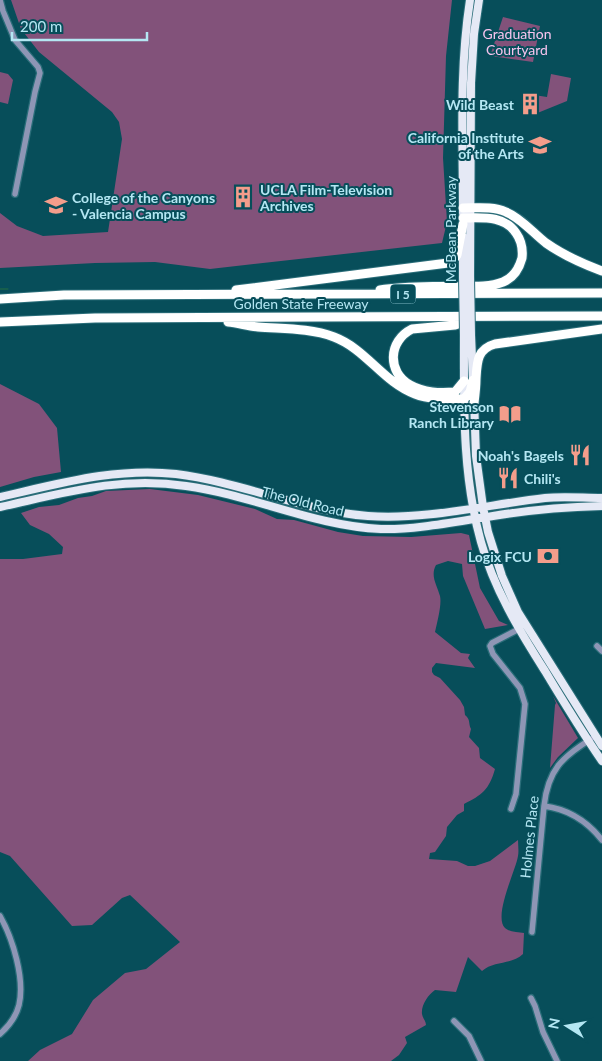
<svg xmlns="http://www.w3.org/2000/svg" width="602" height="1061" viewBox="0 0 602 1061" font-family="Lato,sans-serif">
  <rect width="100%" height="100%" fill="#074e5a"/>
  <!-- green -->
  <path fill="#82527a" d="M11 0H452L446 56 443 158 447 222 442 243 210 269 155 262 95 263 0 268V213L17 226 43 236 108 232 122 139 119 122 112 112 39 52 21 29Z
    M503 17 540 26 533 62 490 56Z
    M0 72 8 74 13 80 8 104 0 102Z
    M551 74 571 78 567 101 535 114 534 95 547 97Z
    M0 384 39 404 57 428 61 472 34 477 0 487Z
    M150 489 198 495 255 509 277 519 294 520 338 532 363 536 411 537 461 533 469 535 480 588 499 621 508 625 485 629 463 576 462 564 448 561 436 565C430 576 437 585 440 596 442 604 437 623 435 632L461 653 470 654 468 658 475 668 436 663 432 668V672L434 675 440 678 460 700 464 707 465 715C471 720 468 723 471 729L469 737 479 748 480 758 495 769C489 790 482 795 464 804V811L457 815 447 827 446 836 435 852 430 853 429 859 457 861 468 866H475L490 861 518 840C518 845 519 851 518 856 516 870 493 916 505 928 509 932 518 932 524 933L523 954C512 965 494 960 482 971L468 957 456 992 435 990C428 995 421 1005 422 1014 423 1019 426 1021 426 1025L405 1037 407 1043 399 1055 391 1061H28L40 1050 72 1034 93 1000 125 973 146 969 180 942 130 895 122 898 92 925 72 926 10 856 0 852V559H23L62 554 63 547 49 534 30 525 21 513 39 507 59 505 78 498 92 496 106 491Z
    M553 696 578 738 558 757 550 768 555 705 556 703Z"/>
  <g fill="none" stroke-linecap="round" stroke-linejoin="round">
    <!-- stream -->
    <path stroke="#266e41" stroke-width="1" d="M0 289H8"/>
    <!-- minor casing -->
    <g stroke="#2a6d79" stroke-width="8">
      <path id="minor" d="M0 0 3 11 15 40 38 67 40 73 35 92 15 194
        M597 646 602 651
        M544 806C568 809 587 821 602 840
        M511 809 516 794 525 704 520 688 493 654 490 646 492 643 519 629
        M0 916C13 939 25 979 19 1005 16 1017 9 1026 0 1034
        M532 932 544 806C548 770 562 757 591 739
        M531 998 535 1006 543 1032 557 1061
        M454 1021 469 1036 481 1061"/>
    </g>
    <!-- major casing -->
    <g stroke="#2a6d79" stroke-width="10">
      <path id="major" d="M463 213C463 141 459 71 470 0
        M463 237V277
        M470 276 471 83 474 34 479 0
        M464 335C464 405 462 474 481 542 494 589 519 630 545 671 563 701 582 732 602 761
        M471 335 473 380
        M474 399 476 456 483 507 488 532 502 576 518 612 602 746
        M0 497C58 484 116 467 176 474 241 482 303 511 368 516 427 520 486 505 545 498 564 496 583 498 602 498
        M0 507C64 493 119 476 186 486 252 495 314 526 381 529 415 530 459 521 493 516 529 510 565 507 602 506"/>
    </g>
    <!-- highway casing -->
    <g stroke="#2a6d79" stroke-width="11">
      <path id="highway" d="M463 208C477 208 493 206 506 212 521 218 533 233 546 243 563 255 583 264 602 271
        M236 290 448 263 454 259 457 255 463 224
        M380 290C405 286 429 287 454 286 469 286 488 288 503 282 513 278 519 269 522 258 523 249 521 240 516 233 504 215 482 218 463 218
        M0 299 64 295 602 293
        M0 322 95 318 602 316
        M228 322C238 323 248 326 258 327 283 329 310 328 334 337 366 349 383 382 415 394 430 400 448 399 464 399L470 392 473 380
        M464 381 455 392C440 393 424 393 410 385 387 372 388 341 412 329L455 325 470 320
        M474 403C475 395 476 387 476 379 477 362 477 349 495 344L602 329"/>
    </g>
    <!-- minor -->
    <use href="#minor" stroke="#8e96b5" stroke-width="5.5"/>
    <!-- major -->
    <use href="#major" stroke="#e5e9f5" stroke-width="8"/>
    <!-- highway -->
    <use href="#highway" stroke="#fff" stroke-width="9"/>
    <!-- major-bridge casing -->
    <g stroke="#2a6d79" stroke-width="10" stroke-linecap="butt">
      <path id="major-bridge" d="M470 276 471 335
        M463 277 464 335"/>
    </g>
    <!-- major-bridge -->
    <use href="#major-bridge" stroke="#e5e9f5" stroke-width="8"/>
  </g>
  <!-- icons -->
  <defs>
    <g id="building-bare" transform="scale(1.725)"><path d="M-4-6H4V6H1V3H-1V6H-4ZM-2.5-4.3h1.7v1.8h-1.7ZM.8-4.3h1.7v1.8H.8ZM-2.5-1h1.7V.8h-1.7ZM.8-1h1.7V.8H.8Z" fill="#f49d8b" stroke="#074e5a" stroke-width="2.5" paint-order="stroke"/></g>
    <g id="university-bare" transform="scale(1.725)"><path d="M0-5L7-2L0 1L-7-2ZM-4 1L0 2.5L4 1V4Q0 6-4 4Z" fill="#f49d8b" stroke="#074e5a" stroke-width="2.5" paint-order="stroke"/></g>
    <g id="library-bare" transform="scale(1.725)"><path d="M-6-4Q-3-5.5-.7-3.5V5Q-3 3-6 4ZM6-4Q3-5.5 .7-3.5V5Q3 3 6 4Z" fill="#f49d8b" stroke="#074e5a" stroke-width="2.5" paint-order="stroke"/></g>
    <g id="restaurant-bare" transform="scale(1.725)"><path d="M-5-6h1v4h1v-4h1v4h1v-4h1v5L-1.5 .5V6h-2V.5L-5-1ZM5-6V6H3V1.5H1.5Q1.5-4 5-6Z" fill="#f49d8b" stroke="#074e5a" stroke-width="2.5" paint-order="stroke"/></g>
    <g id="bank-bare" transform="scale(1.725)"><path d="M-6-4H6V4H-6ZM0-2.3a2.3 2.3 0 1 0 0 4.6a2.3 2.3 0 1 0 0-4.6Z" fill="#f49d8b" stroke="#074e5a" stroke-width="2.5" paint-order="stroke"/></g>
  </defs>
  <g fill-rule="evenodd">
    <use href="#building-bare" x="530" y="104"/>
    <use href="#university-bare" x="540" y="145"/>
    <use href="#building-bare" x="243" y="197"/>
    <use href="#university-bare" x="56" y="205"/>
    <use href="#library-bare" x="510" y="414"/>
    <use href="#restaurant-bare" x="580" y="455"/>
    <use href="#restaurant-bare" x="508" y="478"/>
    <use href="#bank-bare" x="548" y="556"/>
  </g>
  <g text-anchor="middle" dominant-baseline="central" stroke-width="4" stroke-linejoin="round" paint-order="stroke">
    <!-- shield labels -->
    <rect fill="#074e5a" stroke="#80b9c5" stroke-width="1" x="390.5" y="284.5" width="25" height="19" rx="4"/>
    <g font-size="12" font-weight="bold" fill="#b4e7f3">
      <text x="403" y="294">I 5</text>
    </g>
    <!-- park labels -->
    <g font-size="14" fill="#f7c4ee" stroke="#074e5a">
      <text x="517" y="33">Graduation<tspan x="517" dy="16">Courtyard</tspan></text>
    </g>
    <!-- poi labels -->
    <g font-size="14" font-weight="bold" fill="#b4e7f3" stroke="#074e5a" text-anchor="end">
      <text x="514" y="104">Wild Beast</text>
      <text x="524" y="137">California Institute<tspan x="524" dy="16">of the Arts</tspan></text>
      <text x="260" y="189" text-anchor="start">UCLA Film-Television<tspan x="260" dy="16">Archives</tspan></text>
      <text x="72" y="197" text-anchor="start">College of the Canyons<tspan x="72" dy="16">- Valencia Campus</tspan></text>
      <text x="494" y="406">Stevenson<tspan x="494" dy="16">Ranch Library</tspan></text>
      <text x="564" y="455">Noah's Bagels</text>
      <text x="524" y="478" text-anchor="start">Chili's</text>
      <text x="532" y="556">Logix FCU</text>
    </g>
    <!-- street labels -->
    <g font-size="14" fill="#b4e7f3" stroke="#074e5a">
      <text transform="translate(450 229) rotate(-90)">McBean Parkway</text>
      <text x="301" y="303">Golden State Freeway</text>
      <text transform="translate(303 501) rotate(14)">The Old Road</text>
      <text transform="translate(529 837) rotate(-84)">Holmes Place</text>
    </g>
  </g>
  <!-- north arrow -->
  <g transform="translate(567 1026) rotate(281)" stroke="#074e5a" stroke-width="4" paint-order="stroke">
  <path d="M0-4L9 19L0 12L-9 19Z" fill="#b4e7f3"/>
  <text y="-8" font-size="14" font-weight="bold" text-anchor="middle" fill="#b4e7f3">N</text>
  </g>
  <!-- scale -->
  <path d="M12 32v8h135v-8" fill="none" stroke="#b4e7f3" stroke-width="2.5"/>
  <text x="20" y="32" font-size="15" fill="#b4e7f3" stroke="#074e5a" stroke-width="4" paint-order="stroke">200 m</text>
</svg>
